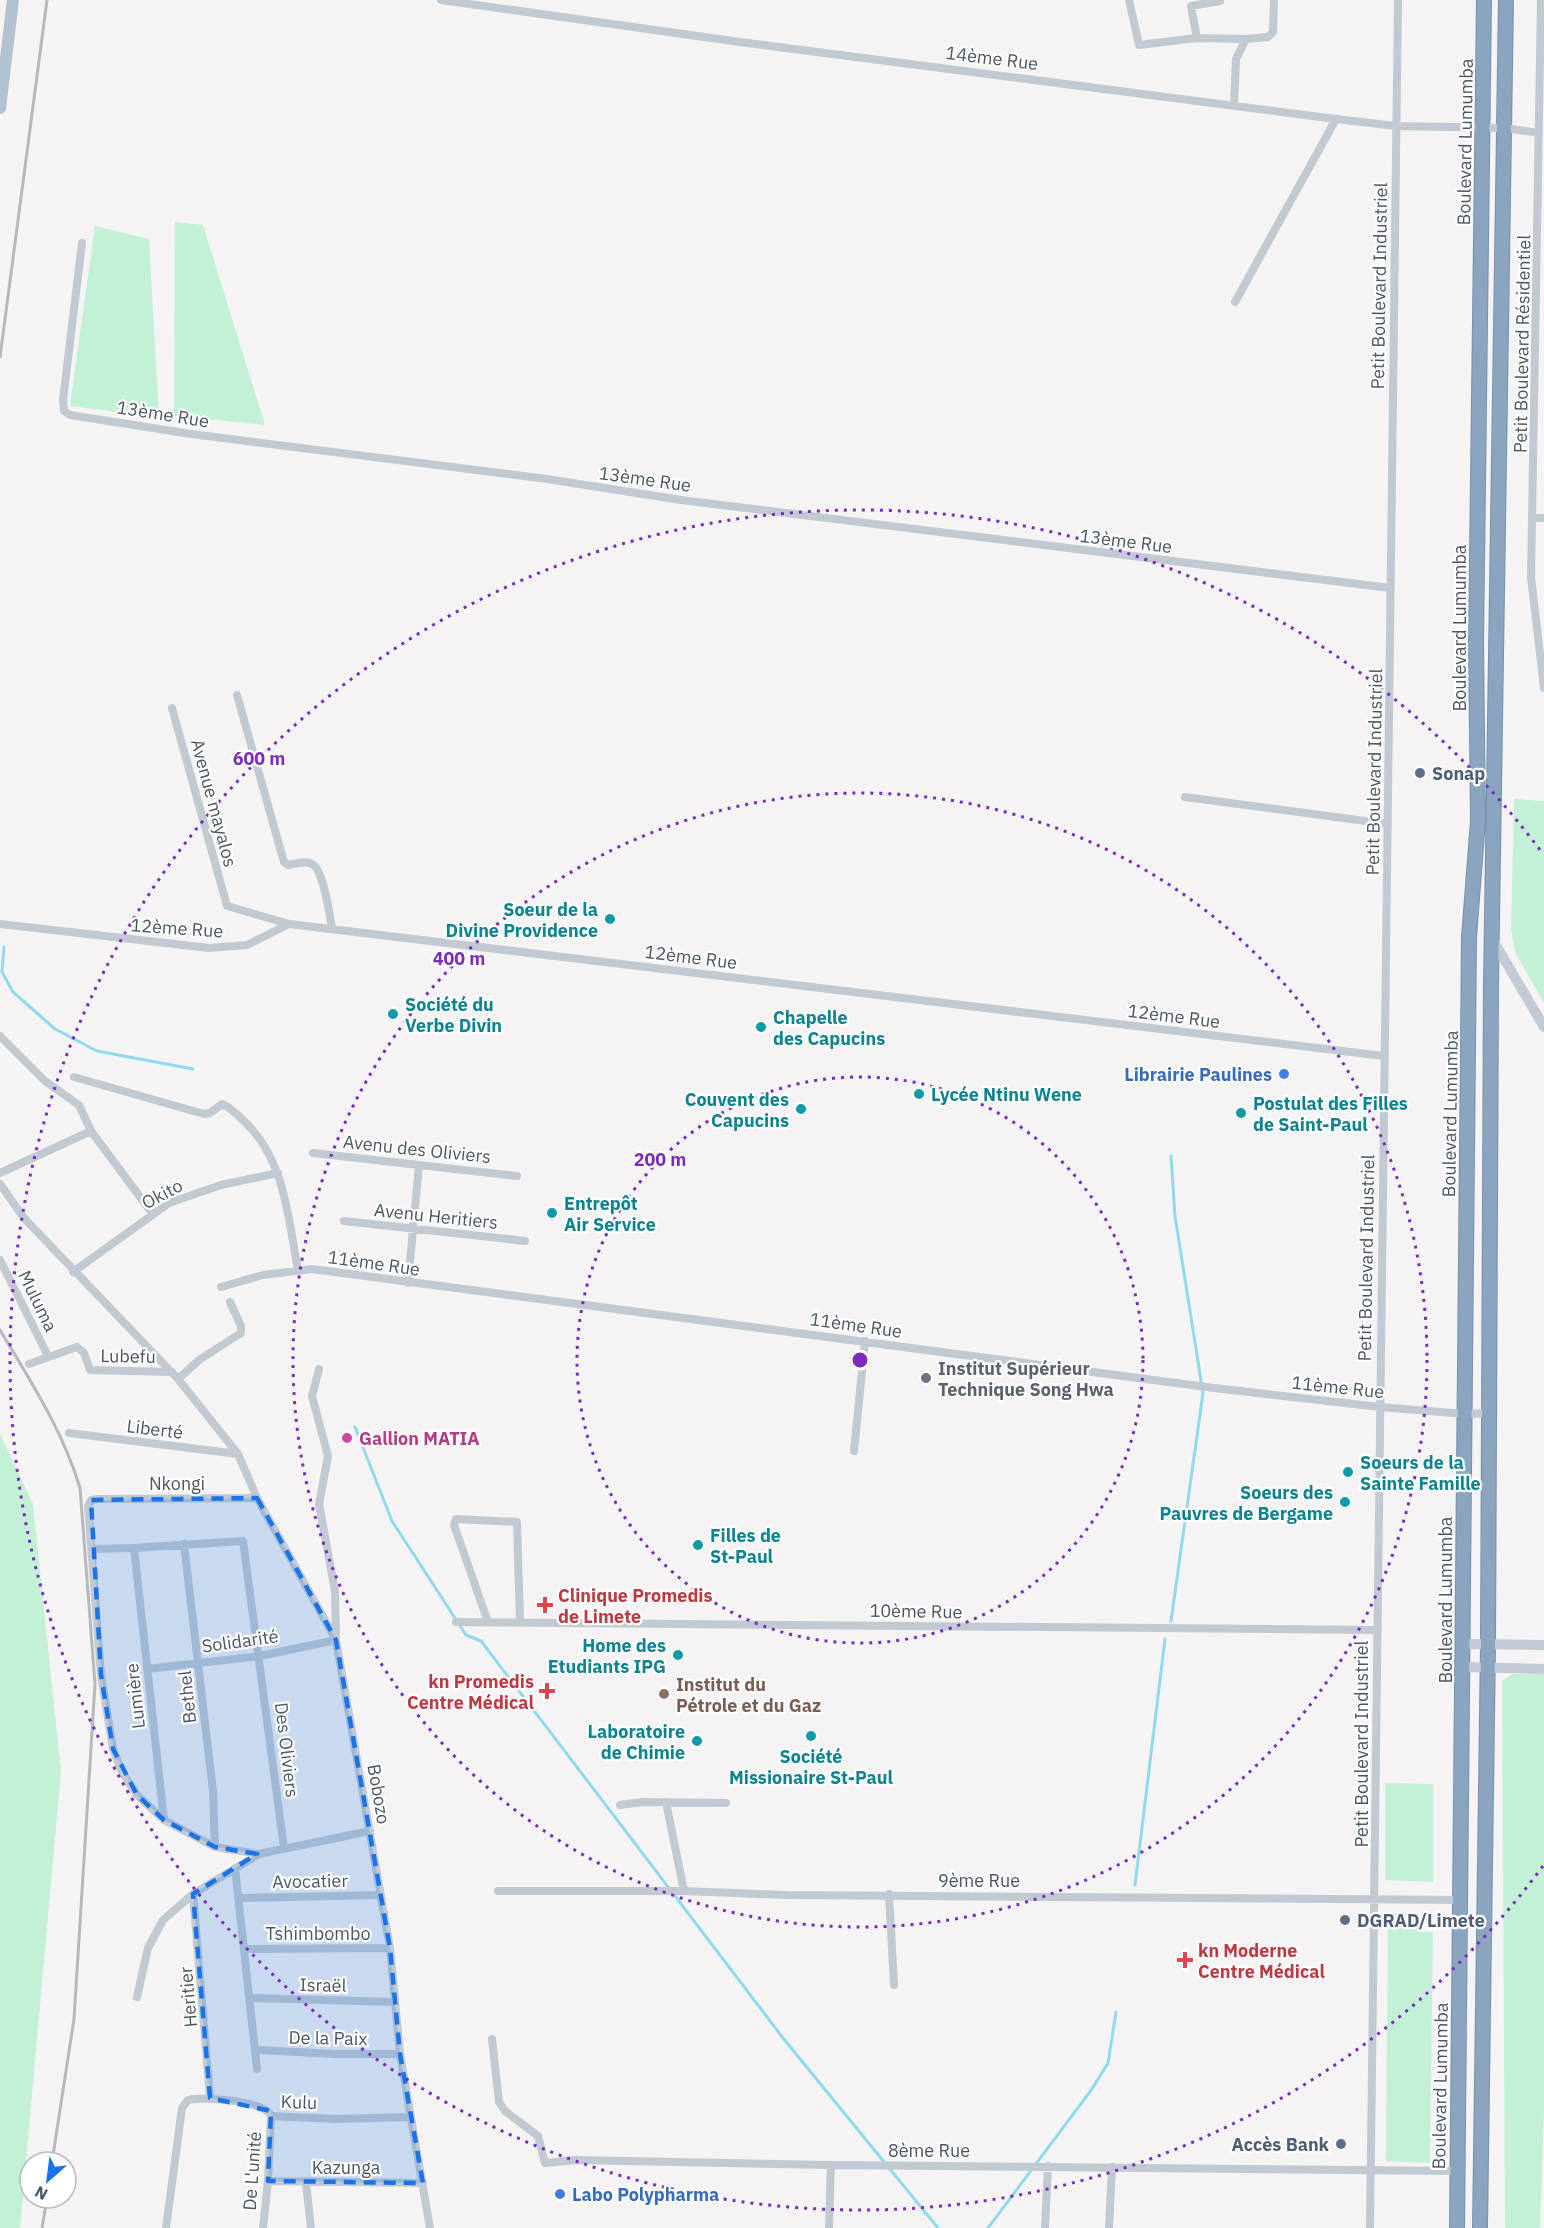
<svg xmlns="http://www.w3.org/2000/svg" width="1544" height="2228" viewBox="0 0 1544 2228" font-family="'IBM Plex Sans',sans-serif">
  <rect width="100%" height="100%" fill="#f5f3f3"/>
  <!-- green -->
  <path fill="#c3f1d5" d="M175 222 203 225 265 425 174 416Z
    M95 226 149 239 159 417 70 406Z
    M1514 799 1544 801V1003L1515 952 1511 929Z
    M0 1434 33 1504 61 1772 20 2228H0Z
    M1513 1674H1544V2112L1540 2228H1505L1502 1681Z
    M1385 1783 1433 1784V1882L1385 1880Z
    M1419 1913 1420 1932H1433L1430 2163 1386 2161 1388 1914Z"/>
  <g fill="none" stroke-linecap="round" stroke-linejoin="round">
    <!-- stream -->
    <path stroke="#90daee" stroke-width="3" d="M4 947 2 972 13 992 55 1029 97 1051 193 1069
      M1171 1156 1175 1216 1203 1393 1171 1621
      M355 1427 392 1521 466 1635 481 1641 783 2038 938 2228
      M1135 1885 1165 1639
      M988 2228 1092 2089 1108 2063 1116 2012"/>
    <!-- highway casing -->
    <g stroke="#7690ad" stroke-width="16">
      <path id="highway" d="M1457 2228 1469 937 1478 821 1476 642 1484 0
        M1480 2228 1488 1645 1491 984 1506 0"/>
    </g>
    <!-- street -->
    <path stroke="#c1cad2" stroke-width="8" d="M441 0 740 42 1336 119 1396 126 1505 128 1539 133
      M1129 0 1139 45 1197 38 1246 39 1236 59 1234 105
      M1541 0 1531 577 1544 688
      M1197 38 1191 6 1220 1
      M1246 39 1268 37 1273 32 1274 0
      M82 243 63 400 64 411 70 415 191 434 547 479 681 500 1390 588
      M1235 302 1336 119
      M1534 518H1544
      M237 695 284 862 288 865C296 864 305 860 312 864 324 870 329 914 332 927
      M172 708 227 906 289 924 1384 1056
      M1185 797 1388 824
      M0 924 209 948 247 945 289 924
      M0 1036 45 1081 79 1105 91 1131 152 1213
      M74 1077 204 1114 210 1113 222 1104C230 1107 238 1115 244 1121 285 1159 288 1218 298 1270
      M313 1153 517 1176
      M0 1173 91 1131
      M0 1184 24 1218 178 1379 238 1454 257 1498 336 1640
      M344 1221 525 1241
      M0 1260 48 1356
      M73 1272 169 1203 221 1185 278 1173
      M408 1283 419 1165
      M221 1287 263 1275 312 1269 1214 1388 1380 1407 1465 1414 1489 1413
      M29 1364 77 1347 84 1353 90 1370 172 1372
      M319 1369 312 1396 328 1456 319 1504 335 1591 336 1640 390 1948 400 2054 430 2228
      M178 1379 199 1360 241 1333V1326L230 1302
      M69 1433 238 1454
      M854 1451 865 1341
      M257 1498 97 1499 91 1500 88 1506 101 1675 113 1749 122 1772 137 1795 164 1820 215 1847 259 1854
      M184 1544 213 1791 215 1847
      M134 1548 243 1541 284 1848
      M92 1549 134 1548 164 1820
      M456 1622 1376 1630
      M488 1622 454 1525 456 1519 517 1522 520 1622
      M147 1669 260 1656 336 1640
      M666 1802 684 1891
      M620 1805 643 1802 726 1803
      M235 1868 257 2069
      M498 1891H684L786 1895 1461 1900
      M193 1894 210 2098
      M889 1894 894 1985
      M241 1898 381 1895
      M245 1949 390 1948
      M137 1997 148 1948 163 1920 193 1894 259 1854 370 1831
      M250 1998 395 2002
      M492 2039 499 2102 505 2111 538 2136 545 2163 576 2160 831 2165 1457 2171
      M256 2050 337 2054H400
      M268 2181 423 2183
      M306 2183 311 2228
      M166 2228 182 2108 188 2100C203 2096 266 2101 271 2116L336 2119 410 2117
      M263 2228 268 2181 271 2116
      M829 2228 831 2165
      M1045 2228 1048 2166
      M1109 2228 1112 2167
      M1370 2228 1398 0"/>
    <!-- secondary -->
    <path stroke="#c1cbd6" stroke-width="10" d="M1493 940 1544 1027
      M1463 1644 1544 1645
      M1463 1667 1544 1669"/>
    <!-- primary -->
    <path stroke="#b3c2d1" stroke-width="12" d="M0 108 13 0"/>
    <!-- highway -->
    <use href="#highway" stroke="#8ba5c1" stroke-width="14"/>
    <!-- rail -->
    <path stroke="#b5b8bd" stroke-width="3" d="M0 357 47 0
      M0 1330C30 1380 63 1431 80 1488L95 1684 74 2019 52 2162
      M42 2228 47 2198"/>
  </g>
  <!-- marked area -->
  <path fill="#1a73e8" fill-opacity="0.2" stroke="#1a73e8" stroke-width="4.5" stroke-dasharray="12 8" stroke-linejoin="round" d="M257 1498 336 1640 390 1948 400 2054 423 2183 268 2181 271 2111 210 2098 193 1894 257 1854 215 1847 164 1820 137 1795 113 1749 101 1675 91 1500Z"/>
  <!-- distance rings -->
  <g fill="none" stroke="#7b2cbf" stroke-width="3" stroke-dasharray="3 6">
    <circle cx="860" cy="1360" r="283"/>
    <circle cx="860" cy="1360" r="567"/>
    <path d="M1543 1866A850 850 0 1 1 1543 854"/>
  </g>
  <!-- markers -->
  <g fill="#5c6f8a" stroke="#fff" stroke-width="2">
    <circle cx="1420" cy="773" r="6"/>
    <circle cx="1345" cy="1920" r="6"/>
    <circle cx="1341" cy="2144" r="6"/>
  </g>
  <g fill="#0f9aa8" stroke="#fff" stroke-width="2">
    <circle cx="610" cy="919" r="6"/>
    <circle cx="393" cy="1014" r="6"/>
    <circle cx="761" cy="1027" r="6"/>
    <circle cx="919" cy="1094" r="6"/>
    <circle cx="801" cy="1109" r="6"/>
    <circle cx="1241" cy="1113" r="6"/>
    <circle cx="552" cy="1213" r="6"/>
    <circle cx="1348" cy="1472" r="6"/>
    <circle cx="1345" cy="1502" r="6"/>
    <circle cx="698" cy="1545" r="6"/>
    <circle cx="678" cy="1655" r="6"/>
    <circle cx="811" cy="1736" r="6"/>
    <circle cx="697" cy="1741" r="6"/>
  </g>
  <g fill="#3f7fe0" stroke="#fff" stroke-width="2">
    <circle cx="1284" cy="1074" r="6"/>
    <circle cx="560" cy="2194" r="6"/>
  </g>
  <circle fill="#6b7280" stroke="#fff" stroke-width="2" cx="926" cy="1378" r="6"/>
  <circle fill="#d1479c" stroke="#fff" stroke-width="2" cx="347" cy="1438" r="6"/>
  <g fill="#e0444e" stroke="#fff" stroke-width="2">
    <path d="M542 1596h6v6h6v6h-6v6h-6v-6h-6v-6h6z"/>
    <path d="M544 1682h6v6h6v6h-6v6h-6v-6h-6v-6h6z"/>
    <path d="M1182 1951h6v6h6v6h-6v6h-6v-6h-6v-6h6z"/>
  </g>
  <circle fill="#8d6e63" stroke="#fff" stroke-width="2" cx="664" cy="1694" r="6"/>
  <g text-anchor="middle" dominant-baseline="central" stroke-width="4.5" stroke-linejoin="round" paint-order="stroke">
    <!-- street labels -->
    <g font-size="18" fill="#4a5661" stroke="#fff">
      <text transform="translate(992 58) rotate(7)">14ème Rue</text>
      <text transform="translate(1465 142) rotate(-89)">Boulevard Lumumba</text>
      <text transform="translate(1379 286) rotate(-89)">Petit Boulevard Industriel</text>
      <text transform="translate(1522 344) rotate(-89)">Petit Boulevard Résidentiel</text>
      <text transform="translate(163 414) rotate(9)">13ème Rue</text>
      <text transform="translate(645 479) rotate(8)">13ème Rue</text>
      <text transform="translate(1126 541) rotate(7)">13ème Rue</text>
      <text transform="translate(1459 628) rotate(-90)">Boulevard Lumumba</text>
      <text transform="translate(1374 772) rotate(-89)">Petit Boulevard Industriel</text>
      <text transform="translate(214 803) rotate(75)">Avenue mayalos</text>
      <text transform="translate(177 928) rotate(4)">12ème Rue</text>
      <text transform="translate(691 957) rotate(7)">12ème Rue</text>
      <text transform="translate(1174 1016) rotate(7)">12ème Rue</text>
      <text transform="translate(1450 1114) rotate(-89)">Boulevard Lumumba</text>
      <text transform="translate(417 1149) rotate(6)">Avenu des Oliviers</text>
      <text transform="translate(162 1194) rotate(-28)">Okito</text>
      <text transform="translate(436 1216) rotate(6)">Avenu Heritiers</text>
      <text transform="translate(1366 1258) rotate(-89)">Petit Boulevard Industriel</text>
      <text transform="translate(374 1263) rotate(8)">11ème Rue</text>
      <text transform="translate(38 1301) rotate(64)">Muluma</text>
      <text transform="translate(856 1325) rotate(8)">11ème Rue</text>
      <text transform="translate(128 1356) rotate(1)">Lubefu</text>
      <text transform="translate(1338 1387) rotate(6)">11ème Rue</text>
      <text transform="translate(155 1429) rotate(7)">Liberté</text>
      <text x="177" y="1483">Nkongi</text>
      <text transform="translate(1445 1600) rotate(-90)">Boulevard Lumumba</text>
      <text transform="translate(916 1611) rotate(1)">10ème Rue</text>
      <text transform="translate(240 1641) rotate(-8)">Solidarité</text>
      <text transform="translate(135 1696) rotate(-96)">Lumière</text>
      <text transform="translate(187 1697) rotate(-96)">Bethel</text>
      <text transform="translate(1361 1744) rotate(-90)">Petit Boulevard Industriel</text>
      <text transform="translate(287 1750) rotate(83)">Des Oliviers</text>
      <text transform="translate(379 1794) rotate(80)">Bobozo</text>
      <text x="979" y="1880">9ème Rue</text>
      <text transform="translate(310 1881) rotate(-1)">Avocatier</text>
      <text x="318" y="1933">Tshimbombo</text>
      <text transform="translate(323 1985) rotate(1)">Israël</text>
      <text transform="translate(188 1997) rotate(-95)">Heritier</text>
      <text transform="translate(328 2038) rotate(1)">De la Paix</text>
      <text transform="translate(1440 2086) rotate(-89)">Boulevard Lumumba</text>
      <text transform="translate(299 2102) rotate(2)">Kulu</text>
      <text x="929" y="2150">8ème Rue</text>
      <text x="346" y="2167">Kazunga</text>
      <text transform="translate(252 2171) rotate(-86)">De L'unité</text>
    </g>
    <!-- service labels -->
    <g font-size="18" font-weight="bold" fill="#4e5e75" stroke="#fff" text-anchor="start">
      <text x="1432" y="773">Sonap</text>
      <text x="1357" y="1920">DGRAD/Limete</text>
      <text x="1329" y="2144" text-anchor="end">Accès Bank</text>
    </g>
    <!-- culture labels -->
    <g font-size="18" font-weight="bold" fill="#0d838f" stroke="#fff" text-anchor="start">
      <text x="598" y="909" text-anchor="end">Soeur de la<tspan x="598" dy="21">Divine Providence</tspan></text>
      <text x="405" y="1004">Société du<tspan x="405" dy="21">Verbe Divin</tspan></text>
      <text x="773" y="1017">Chapelle<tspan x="773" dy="21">des Capucins</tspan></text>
      <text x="931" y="1094">Lycée Ntinu Wene</text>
      <text x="789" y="1099" text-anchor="end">Couvent des<tspan x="789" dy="21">Capucins</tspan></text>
      <text x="1253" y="1103">Postulat des Filles<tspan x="1253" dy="21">de Saint-Paul</tspan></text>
      <text x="564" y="1203">Entrepôt<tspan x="564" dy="21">Air Service</tspan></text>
      <text x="1360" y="1462">Soeurs de la<tspan x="1360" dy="21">Sainte Famille</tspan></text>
      <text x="1333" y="1492" text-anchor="end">Soeurs des<tspan x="1333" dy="21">Pauvres de Bergame</tspan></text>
      <text x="710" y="1535">Filles de<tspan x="710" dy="21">St-Paul</tspan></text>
      <text x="666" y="1645" text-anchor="end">Home des<tspan x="666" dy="21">Etudiants IPG</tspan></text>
      <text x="685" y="1731" text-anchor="end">Laboratoire<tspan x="685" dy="21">de Chimie</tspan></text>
      <text x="811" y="1756" text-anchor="middle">Société<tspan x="811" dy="21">Missionaire St-Paul</tspan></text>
    </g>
    <!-- shop labels -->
    <g font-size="18" font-weight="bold" fill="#366cbe" stroke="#fff" text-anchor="end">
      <text x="1272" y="1074">Librairie Paulines</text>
      <text x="572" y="2194" text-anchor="start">Labo Polypharma</text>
    </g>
    <!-- worship labels -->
    <g font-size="18" font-weight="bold" fill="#5b616d" stroke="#fff" text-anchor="start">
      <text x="938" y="1368">Institut Supérieur<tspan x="938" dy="21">Technique Song Hwa</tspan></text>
    </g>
    <!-- hotel labels -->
    <g font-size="18" font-weight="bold" fill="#b23c85" stroke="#fff" text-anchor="start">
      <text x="359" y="1438">Gallion MATIA</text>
    </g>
    <!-- health labels -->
    <g font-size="18" font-weight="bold" fill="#be3a42" stroke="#fff" text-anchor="start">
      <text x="558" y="1595">Clinique Promedis<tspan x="558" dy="21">de Limete</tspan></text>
      <text x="534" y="1681" text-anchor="end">kn Promedis<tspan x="534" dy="21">Centre Médical</tspan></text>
      <text x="1198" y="1950">kn Moderne<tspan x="1198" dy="21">Centre Médical</tspan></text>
    </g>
    <!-- education labels -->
    <g font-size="18" font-weight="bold" fill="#785e54" stroke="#fff" text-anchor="start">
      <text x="676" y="1684">Institut du<tspan x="676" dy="21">Pétrole et du Gaz</tspan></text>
    </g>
  </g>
  <circle cx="860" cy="1360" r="9" fill="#7b2cbf" stroke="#fff" stroke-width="3"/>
  <g font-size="18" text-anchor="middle" font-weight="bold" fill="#7b2cbf" stroke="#fff" stroke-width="4.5" stroke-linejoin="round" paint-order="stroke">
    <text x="259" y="765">600 m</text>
    <text x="459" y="965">400 m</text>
    <text x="660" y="1166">200 m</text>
  </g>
  <!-- north arrow -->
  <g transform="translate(48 2180) rotate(208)"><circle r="28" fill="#ffffff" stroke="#b7bbc0" stroke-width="1.5"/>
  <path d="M0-4.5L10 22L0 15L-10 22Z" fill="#1a73e8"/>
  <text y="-9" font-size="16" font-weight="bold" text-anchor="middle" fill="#4a5661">N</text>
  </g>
</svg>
